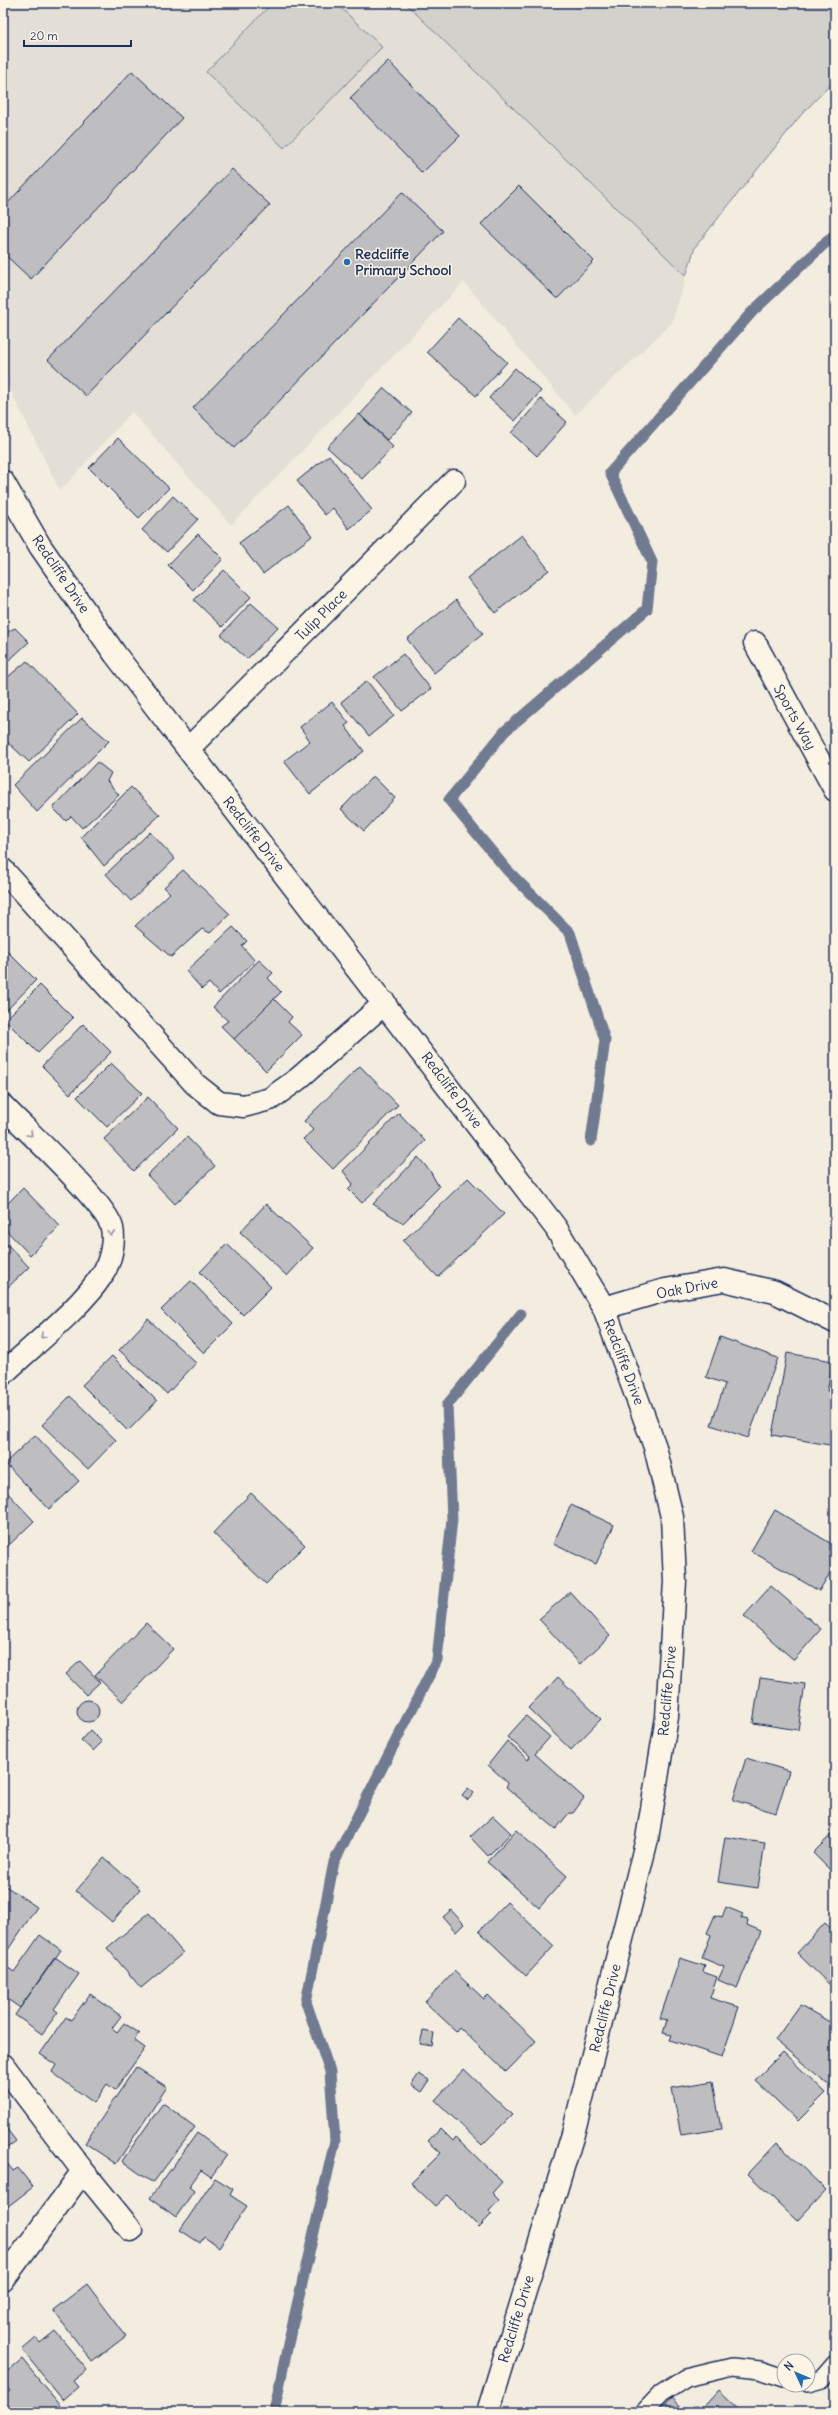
<svg xmlns="http://www.w3.org/2000/svg" width="838" height="2415" viewBox="0 0 838 2415" font-family="Delius,sans-serif">
  <rect width="100%" height="100%" fill="#f3ede0"/>
  <filter id="ink" filterUnits="userSpaceOnUse"><feTurbulence type="fractalNoise" baseFrequency=".025" numOctaves="2"/><feDisplacementMap in="SourceGraphic" scale="8" xChannelSelector="R" yChannelSelector="G"/><feConvolveMatrix kernelMatrix="1 2 1 2 8 2 1 2 1" color-interpolation-filters="sRGB"/></filter>
  <g filter="url(#ink)">
    <!-- built -->
    <path fill="#e3dfd6" d="M3 3H835V80L801 115 695 247 672 323 575 415 464 282 231 525 132 412 60 491 3 375Z"/>
    <!-- green -->
    <path fill="#d3d1cc" stroke="#778095" d="M272 3H336L382 47 284 148 206 72Z
      M405 3H835V80L801 115 695 247 686 276Z"/>
    <g fill="none" stroke-linecap="round" stroke-linejoin="round">
      <!-- stream -->
      <path stroke="#707a91" stroke-width="11" d="M591 1141 605 1040 570 933 507 870 449 800 505 731 647 609 652 562 610 473 752 312 835 234
        M274 2412 288 2344 335 2141 330 2072 306 2002 334 1862 437 1660 452 1519 447 1405 521 1314"/>
    </g>
    <!-- building -->
    <path fill="#bebec0" stroke="#1b2f5e" d="M388 61 460 136 422 173 350 98Z
      M132 71 182 118 31 279 3 253V208Z
      M232 169 270 205 86 396 48 360Z
      M519 186 594 261 557 299 481 224Z
      M402 192 443 231 234 448 193 408Z
      M458 318 507 362 476 396 427 352Z
      M515 368 541 391 515 421 489 398Z
      M384 388 412 413 387 440 360 415Z
      M541 399 567 422 537 456 511 433Z
      M359 414 393 447 362 479 327 447Z
      M118 438 169 488 139 518 89 468Z
      M329 455 372 510 349 529 333 508 325 515 297 481Z
      M173 496 198 519 167 552 142 530Z
      M289 505 312 536 263 574 239 543Z
      M198 534 223 559 193 590 168 565Z
      M522 535 549 570 495 613 467 578Z
      M224 570 251 597 222 627 194 600Z
      M456 600 483 634 434 673 407 639Z
      M251 603 278 627 247 659 221 635Z
      M15 628 29 642 3 666V632L5 633Z
      M403 654 431 689 402 711 374 677Z
      M27 661 78 714 29 762 3 738V681Z
      M367 681 394 716 369 736 341 702Z
      M332 702 349 723 345 726 364 751 310 794 284 761 310 741 300 727Z
      M82 718 109 741 37 812 13 785Z
      M97 762 111 773 107 781 119 795 82 828 71 816 66 821 53 808Z
      M373 776 395 798 364 831 341 809Z
      M131 787 160 815 104 866 81 837Z
      M150 832 175 859 131 901 106 874Z
      M183 870 230 914 210 933 202 929 171 957 135 926 170 893 164 887Z
      M233 927 247 941 242 946 255 961 219 994 209 983 202 989 186 971Z
      M4 948 36 980 3 1014V949Z
      M259 960 273 973 268 978 281 992 234 1039 221 1026 228 1021 213 1007Z
      M40 985 73 1018 38 1053 5 1020Z
      M274 999 292 1017 288 1022 302 1035 266 1071 234 1039Z
      M83 1024 111 1052 70 1094 42 1066Z
      M111 1063 142 1093 107 1127 77 1097Z
      M360 1066 398 1105 333 1169 303 1139 313 1130 304 1121Z
      M148 1097 178 1128 134 1171 104 1139Z
      M399 1113 425 1141 362 1203 348 1189 353 1184 343 1171Z
      M187 1137 215 1166 175 1204 147 1175Z
      M418 1157 430 1171 439 1187 403 1223 373 1204Z
      M468 1178 504 1214 438 1277 403 1241Z
      M23 1188 60 1226 30 1255 3 1227V1208Z
      M266 1204 313 1248 287 1276 240 1232Z
      M3 1240 29 1267 3 1292Z
      M227 1244 271 1287 243 1315 200 1272Z
      M191 1281 233 1324 204 1353 161 1310Z
      M148 1319 196 1363 167 1394 119 1350Z
      M720 1337 778 1358 748 1438 711 1425 725 1384 706 1377Z
      M787 1353 833 1361 827 1391 835 1393V1446L772 1435Z
      M112 1356 157 1401 128 1431 82 1385Z
      M70 1396 116 1440 88 1469 42 1425Z
      M35 1435 79 1481 49 1509 5 1463Z
      M3 1488 34 1521 6 1548 3 1545Z
      M251 1493 305 1545 266 1584 213 1533Z
      M571 1505 614 1525 596 1564 553 1544Z
      M775 1510 835 1546V1565L819 1591 751 1551Z
      M771 1586 821 1629 794 1660 744 1616Z
      M570 1592 610 1636 580 1664 539 1619Z
      M146 1623 173 1649 123 1702 95 1675Z
      M80 1661 100 1682 86 1695 66 1674Z
      M558 1677 601 1719 571 1750 528 1708Z
      M760 1678 805 1684 798 1730 753 1723Z
      M77 1711a11 11 0 1 1 22 0a11 11 0 1 1-22 0Z
      M526 1716 550 1737 535 1754 584 1798 573 1813H569L556 1829 506 1787 508 1783 488 1765 507 1741 528 1760 530 1756 507 1737Z
      M90 1730 102 1742 93 1751 81 1740Z
      M746 1758 789 1771 776 1813 733 1800Z
      M468 1788 474 1793 468 1800 462 1795Z
      M493 1816 511 1833 488 1856 470 1837Z
      M516 1830 567 1876 539 1908 487 1862Z
      M835 1831V1875L813 1853Z
      M725 1837 765 1843 758 1888 718 1882Z
      M104 1858 140 1889 112 1922 76 1891Z
      M4 1885 37 1907 3 1957V1886Z
      M507 1902 554 1946 526 1976 479 1931Z
      M726 1907 743 1914 741 1918 748 1920 747 1925 761 1931 737 1988 718 1980 724 1967 702 1958 711 1935 707 1933 715 1915 722 1917Z
      M451 1910 464 1924 456 1932 443 1917Z
      M149 1913 183 1953 141 1988 107 1948Z
      M825 1923 835 1932V1990L797 1953Z
      M40 1935 61 1950 20 2008 3 1996V1972L7 1967 14 1972Z
      M55 1957 79 1974 54 2009 58 2012 42 2034 15 2015Z
      M680 1958 705 1966 703 1972 717 1977 710 1998 739 2007 722 2057 670 2040 672 2035 663 2033 667 2020 660 2018Z
      M454 1971 484 1999 488 1995 536 2041 506 2072 459 2027 456 2031 425 2002Z
      M90 1994 121 2016 112 2028 117 2032 124 2023 139 2033 134 2040 145 2048 115 2090 107 2084 94 2103 52 2072 56 2065 40 2054 66 2017 71 2020Z
      M800 2005 835 2025V2090L775 2040Z
      M423 2031 434 2033 432 2046 420 2044Z
      M783 2052 826 2093 798 2121 755 2080Z
      M136 2067 167 2087 116 2164 85 2143Z
      M464 2069 512 2115 482 2145 435 2100Z
      M419 2074 429 2080 421 2092 411 2085Z
      M713 2081 721 2129 681 2135 672 2088Z
      M163 2103 195 2127 153 2183 122 2161Z
      M3 2124 16 2141 3 2151Z
      M440 2128 453 2141 456 2137 502 2182 492 2193 499 2200 489 2211 492 2214 479 2227 447 2195 435 2206 411 2183 441 2153 428 2141Z
      M197 2133 227 2155 211 2177 201 2170 189 2187 194 2191 176 2217 150 2198Z
      M777 2143 826 2190 797 2221 748 2174Z
      M3 2158 13 2171 18 2168 33 2187 3 2210Z
      M215 2178 233 2189 230 2195 247 2206 219 2247 204 2237 200 2243 180 2230Z
      M87 2284 126 2336 92 2362 53 2310Z
      M55 2331 87 2370 73 2381 78 2387 63 2400 22 2350 36 2338 40 2343Z
      M22 2359 64 2411 63 2412H13L3 2399V2396L10 2391 3 2382V2375Z
      M719 2390 742 2412H699Z
      M672 2398 687 2412H659Z"/>
    <g fill="none" stroke-linecap="round" stroke-linejoin="round">
      <!-- lane casing -->
      <g stroke="#1b2f5e" stroke-width="20">
        <path id="lane" d="M808 2383 822 2379 835 2364
          M644 2412 661 2394 686 2378 732 2367 760 2370 784 2378"/>
      </g>
      <!-- street casing -->
      <g stroke="#1b2f5e" stroke-width="25">
        <path id="street" d="M3 482 40 546 115 654 556 1228 604 1308 655 1447 672 1517 675 1581 667 1717 647 1839 573 2134 488 2412
          M755 643 835 790
          M188 749 454 481
          M3 870 195 1084 219 1103 244 1106 270 1099 298 1079 385 1003
          M3 1106C24 1128 107 1204 112 1228 115 1242 110 1263 102 1275 79 1310 34 1344 3 1374
          M604 1308 665 1290 724 1280 775 1292 835 1322
          M3 2065 83 2171 131 2230
          M3 2280 83 2171"/>
      </g>
      <!-- lane -->
      <use href="#lane" stroke="#fcf5e5" stroke-width="17"/>
      <!-- street -->
      <use href="#street" stroke="#fcf5e5" stroke-width="22"/>
    </g>
    <!-- one-way arrows -->
    <defs><path id="oneway-chevron" d="M-2-3.5L2.5 0L-2 3.5" fill="none" stroke-width="1.6" stroke-linecap="round" stroke-linejoin="round"/></defs>
    <g stroke="#8c92a2">
      <use href="#oneway-chevron" transform="translate(30 1134) rotate(46)"/>
      <use href="#oneway-chevron" transform="translate(111 1233) rotate(86)"/>
      <use href="#oneway-chevron" transform="translate(43 1336) rotate(137)"/>
    </g>
  </g>
  <!-- markers -->
  <circle fill="#1f6fb2" stroke="#fcf5e5" stroke-width="1.5" cx="347" cy="262" r="4"/>
  <g text-anchor="middle" dominant-baseline="central" stroke-width="3" stroke-linejoin="round" paint-order="stroke">
    <!-- poi labels -->
    <g font-size="14" font-weight="bold" fill="#1b2f5e" stroke="#fcf5e5" text-anchor="start">
      <text x="355" y="254">Redcliffe<tspan x="355" dy="16">Primary School</tspan></text>
    </g>
    <!-- street labels -->
    <g font-size="14" fill="#1b2f5e" stroke="#fcf5e5">
      <text transform="translate(61 574) rotate(56)">Redcliffe Drive</text>
      <text transform="translate(321 615) rotate(-45)">Tulip Place</text>
      <text transform="translate(795 717) rotate(61)">Sports Way</text>
      <text transform="translate(254 834) rotate(52)">Redcliffe Drive</text>
      <text transform="translate(452 1090) rotate(53)">Redcliffe Drive</text>
      <text transform="translate(687 1288) rotate(-11)">Oak Drive</text>
      <text transform="translate(624 1362) rotate(69)">Redcliffe Drive</text>
      <text transform="translate(667 1691) rotate(-85)">Redcliffe Drive</text>
      <text transform="translate(605 2008) rotate(-76)">Redcliffe Drive</text>
      <text transform="translate(516 2319) rotate(-73)">Redcliffe Drive</text>
    </g>
  </g>
  <!-- margin -->
  <rect width="838" height="2415" fill="none" stroke="#fcf5e5" stroke-width="16"/>
  <rect x="8" y="8" width="822" height="2399" fill="none" stroke="#1b2f5e" stroke-width="1.5" filter="url(#ink)"/>
  <!-- north arrow -->
  <g transform="translate(796 2373) rotate(314)"><circle r="19" fill="#fcf5e5" stroke="#a2a6af"/>
  <path d="M0-3L7 15L0 10L-7 15Z" fill="#1f6fb2"/>
  <text y="-6" font-size="11" font-weight="bold" text-anchor="middle" fill="#1b2f5e">N</text>
  </g>
  <!-- scale -->
  <path d="M24 40v6h107v-6" fill="none" stroke="#1b2f5e" stroke-width="2"/>
  <text x="30" y="40" font-size="12" fill="#1b2f5e" stroke="#fcf5e5" stroke-width="3" paint-order="stroke">20 m</text>
</svg>
